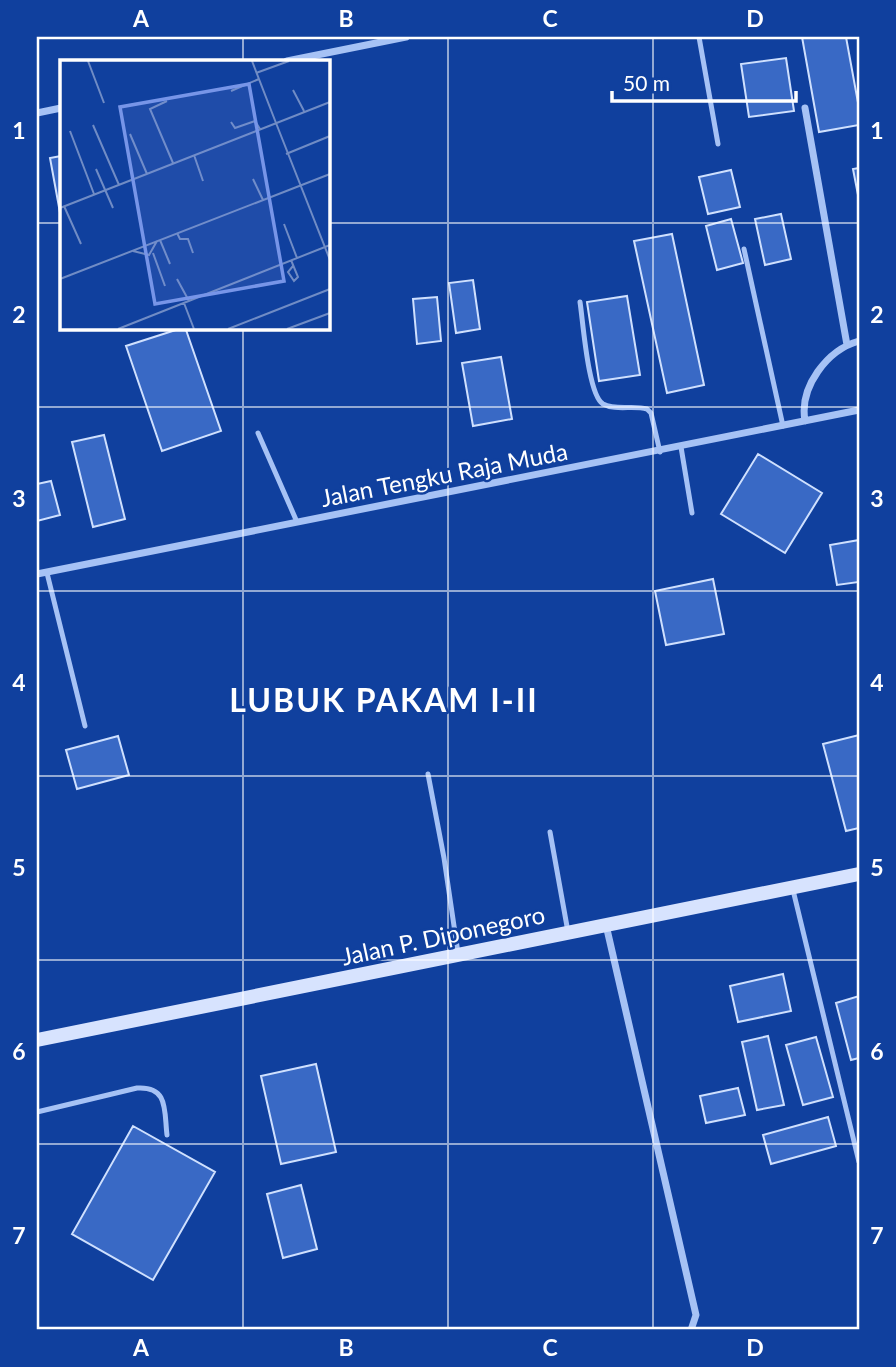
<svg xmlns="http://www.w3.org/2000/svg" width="896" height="1367" viewBox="0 0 896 1367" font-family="Lato,sans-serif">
  <rect width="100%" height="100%" fill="#10409e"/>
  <!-- building -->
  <path fill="#3969c5" stroke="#cfe0fe" stroke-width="2" d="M802 37H846L859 108V125L819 132Z
    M786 58 794 111 749 117 741 64Z
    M61 156V218L50 158Z
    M859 168V200L853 169Z
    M731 170 740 207 708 214 699 177Z
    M781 214 791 259 765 265 755 219Z
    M731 219 743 263 717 270 706 226Z
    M672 234 704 385 667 393 634 241Z
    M473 280 480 329 456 333 449 283Z
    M627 296 640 375 599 381 587 302Z
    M437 297 441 341 417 344 413 299Z
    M185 327 221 431 162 451 126 346Z
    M501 357 512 419 473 426 462 363Z
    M104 435 125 519 93 527 72 442Z
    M758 454 822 493 785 553 721 514Z
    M51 481 60 515 37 521V484Z
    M859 540V582L837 585 830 545Z
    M713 579 724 634 666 645 655 591Z
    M859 735V828L846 831 823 744Z
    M118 736 129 775 77 789 66 750Z
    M783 974 791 1011 738 1022 730 986Z
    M859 996V1058L851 1060 836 1003Z
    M768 1036 784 1105 757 1110 742 1042Z
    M816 1037 833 1097 803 1105 786 1045Z
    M316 1064 336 1152 281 1164 261 1076Z
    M738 1088 745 1115 706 1123 700 1096Z
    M828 1117 836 1146 771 1164 763 1135Z
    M133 1126 215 1172 153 1280 72 1234Z
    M301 1185 317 1249 283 1258 267 1194Z"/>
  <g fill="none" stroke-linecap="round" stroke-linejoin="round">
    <!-- service -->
    <path stroke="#a6c2f5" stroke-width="5" d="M699 37 718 144
      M744 249 783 426
      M580 302C583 321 588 395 603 404 616 411 633 405 647 409L651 413 660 452
      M258 433 297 522
      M681 447 692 513
      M47 573 85 726
      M428 774 444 858 458 953
      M550 832 568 932
      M793 890 859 1162
      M37 1112 137 1088C169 1086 164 1111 167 1135"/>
    <!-- minor -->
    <path stroke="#a6c2f5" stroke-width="7" d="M287 61 406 37
      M805 108 847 345
      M37 113 61 108
      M805 421C799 387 827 350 859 341
      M37 574 859 410
      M606 925 696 1315 691 1330"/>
    <!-- secondary -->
    <path stroke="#d7e3fe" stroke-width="14" d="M37 1040 859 874"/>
  </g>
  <!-- grid -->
  <path fill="none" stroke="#fff" stroke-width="2" stroke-opacity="0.55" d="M243 37V61M448 37V1330M653 37V1330M37 223H61M327 223H859M243 327V1330M37 407H859M37 591H859M37 776H859M37 960H859M37 1144H859"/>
  <g text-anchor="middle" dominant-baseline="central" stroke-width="5" stroke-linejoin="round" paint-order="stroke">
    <!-- street labels -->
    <g font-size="24" fill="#fff" stroke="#10409e">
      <text transform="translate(444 474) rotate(-11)">Jalan Tengku Raja Muda</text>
      <text transform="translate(443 935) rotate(-12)">Jalan P. Diponegoro</text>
    </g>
    <!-- district labels -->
    <g font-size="32" font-weight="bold" letter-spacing="2" fill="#fff" stroke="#10409e">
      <text x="384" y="699">LUBUK PAKAM I-II</text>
    </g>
  </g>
  <!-- overview -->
  <g transform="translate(60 60)">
    <rect width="270" height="270" fill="#10409e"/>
    <path fill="none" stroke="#708cc5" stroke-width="2" d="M28 1 44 43M192 1 216 63M196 13 229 1M233 30 244 51M171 31 199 19M107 41 90 49 113 103M171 62 175 68 195 61 200 69M216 63 270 200M33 65 59 125M10 71 34 134M70 74 87 114M226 94 270 76M134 95 143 121M36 109 53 148M193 119 203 140M4 146 21 184M0 148 270 42M224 164 237 198M117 173 120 179H128L133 193M100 180 110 204M73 191 89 195 97 181M93 193 105 226M231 200 238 217 234 221 228 212 233 206M0 219 270 114M117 219 129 241M124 243 134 269M58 269 270 185M168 269 270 229M227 269 270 253"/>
    <path fill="#7795e8" fill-opacity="0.15" stroke="#7795e8" stroke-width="3.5" d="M189 24 224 221 95 244 60 47Z"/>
    <rect width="270" height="270" fill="none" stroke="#fff" stroke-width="3.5"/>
  </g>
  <!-- border -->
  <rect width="896" height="1367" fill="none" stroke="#10409e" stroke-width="77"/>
  <!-- scale -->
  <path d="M612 91v10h184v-10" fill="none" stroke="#ffffff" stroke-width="3.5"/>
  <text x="623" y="91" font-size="21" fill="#ffffff" stroke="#10409e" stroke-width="5" paint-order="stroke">50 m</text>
  <rect x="38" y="38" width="820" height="1290" fill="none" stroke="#fff" stroke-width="2.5"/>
  <g font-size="23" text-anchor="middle" font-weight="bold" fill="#fff">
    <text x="141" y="27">A</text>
    <text x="346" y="27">B</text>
    <text x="550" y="27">C</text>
    <text x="755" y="27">D</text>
    <text x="19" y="139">1</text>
    <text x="877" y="139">1</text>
    <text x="19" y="323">2</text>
    <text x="877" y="323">2</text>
    <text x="19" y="507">3</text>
    <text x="877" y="507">3</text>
    <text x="19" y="691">4</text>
    <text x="877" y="691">4</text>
    <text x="19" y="876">5</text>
    <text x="877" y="876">5</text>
    <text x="19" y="1060">6</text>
    <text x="877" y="1060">6</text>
    <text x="19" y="1244">7</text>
    <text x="877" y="1244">7</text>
    <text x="141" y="1356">A</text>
    <text x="346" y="1356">B</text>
    <text x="550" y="1356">C</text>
    <text x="755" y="1356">D</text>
  </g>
</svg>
